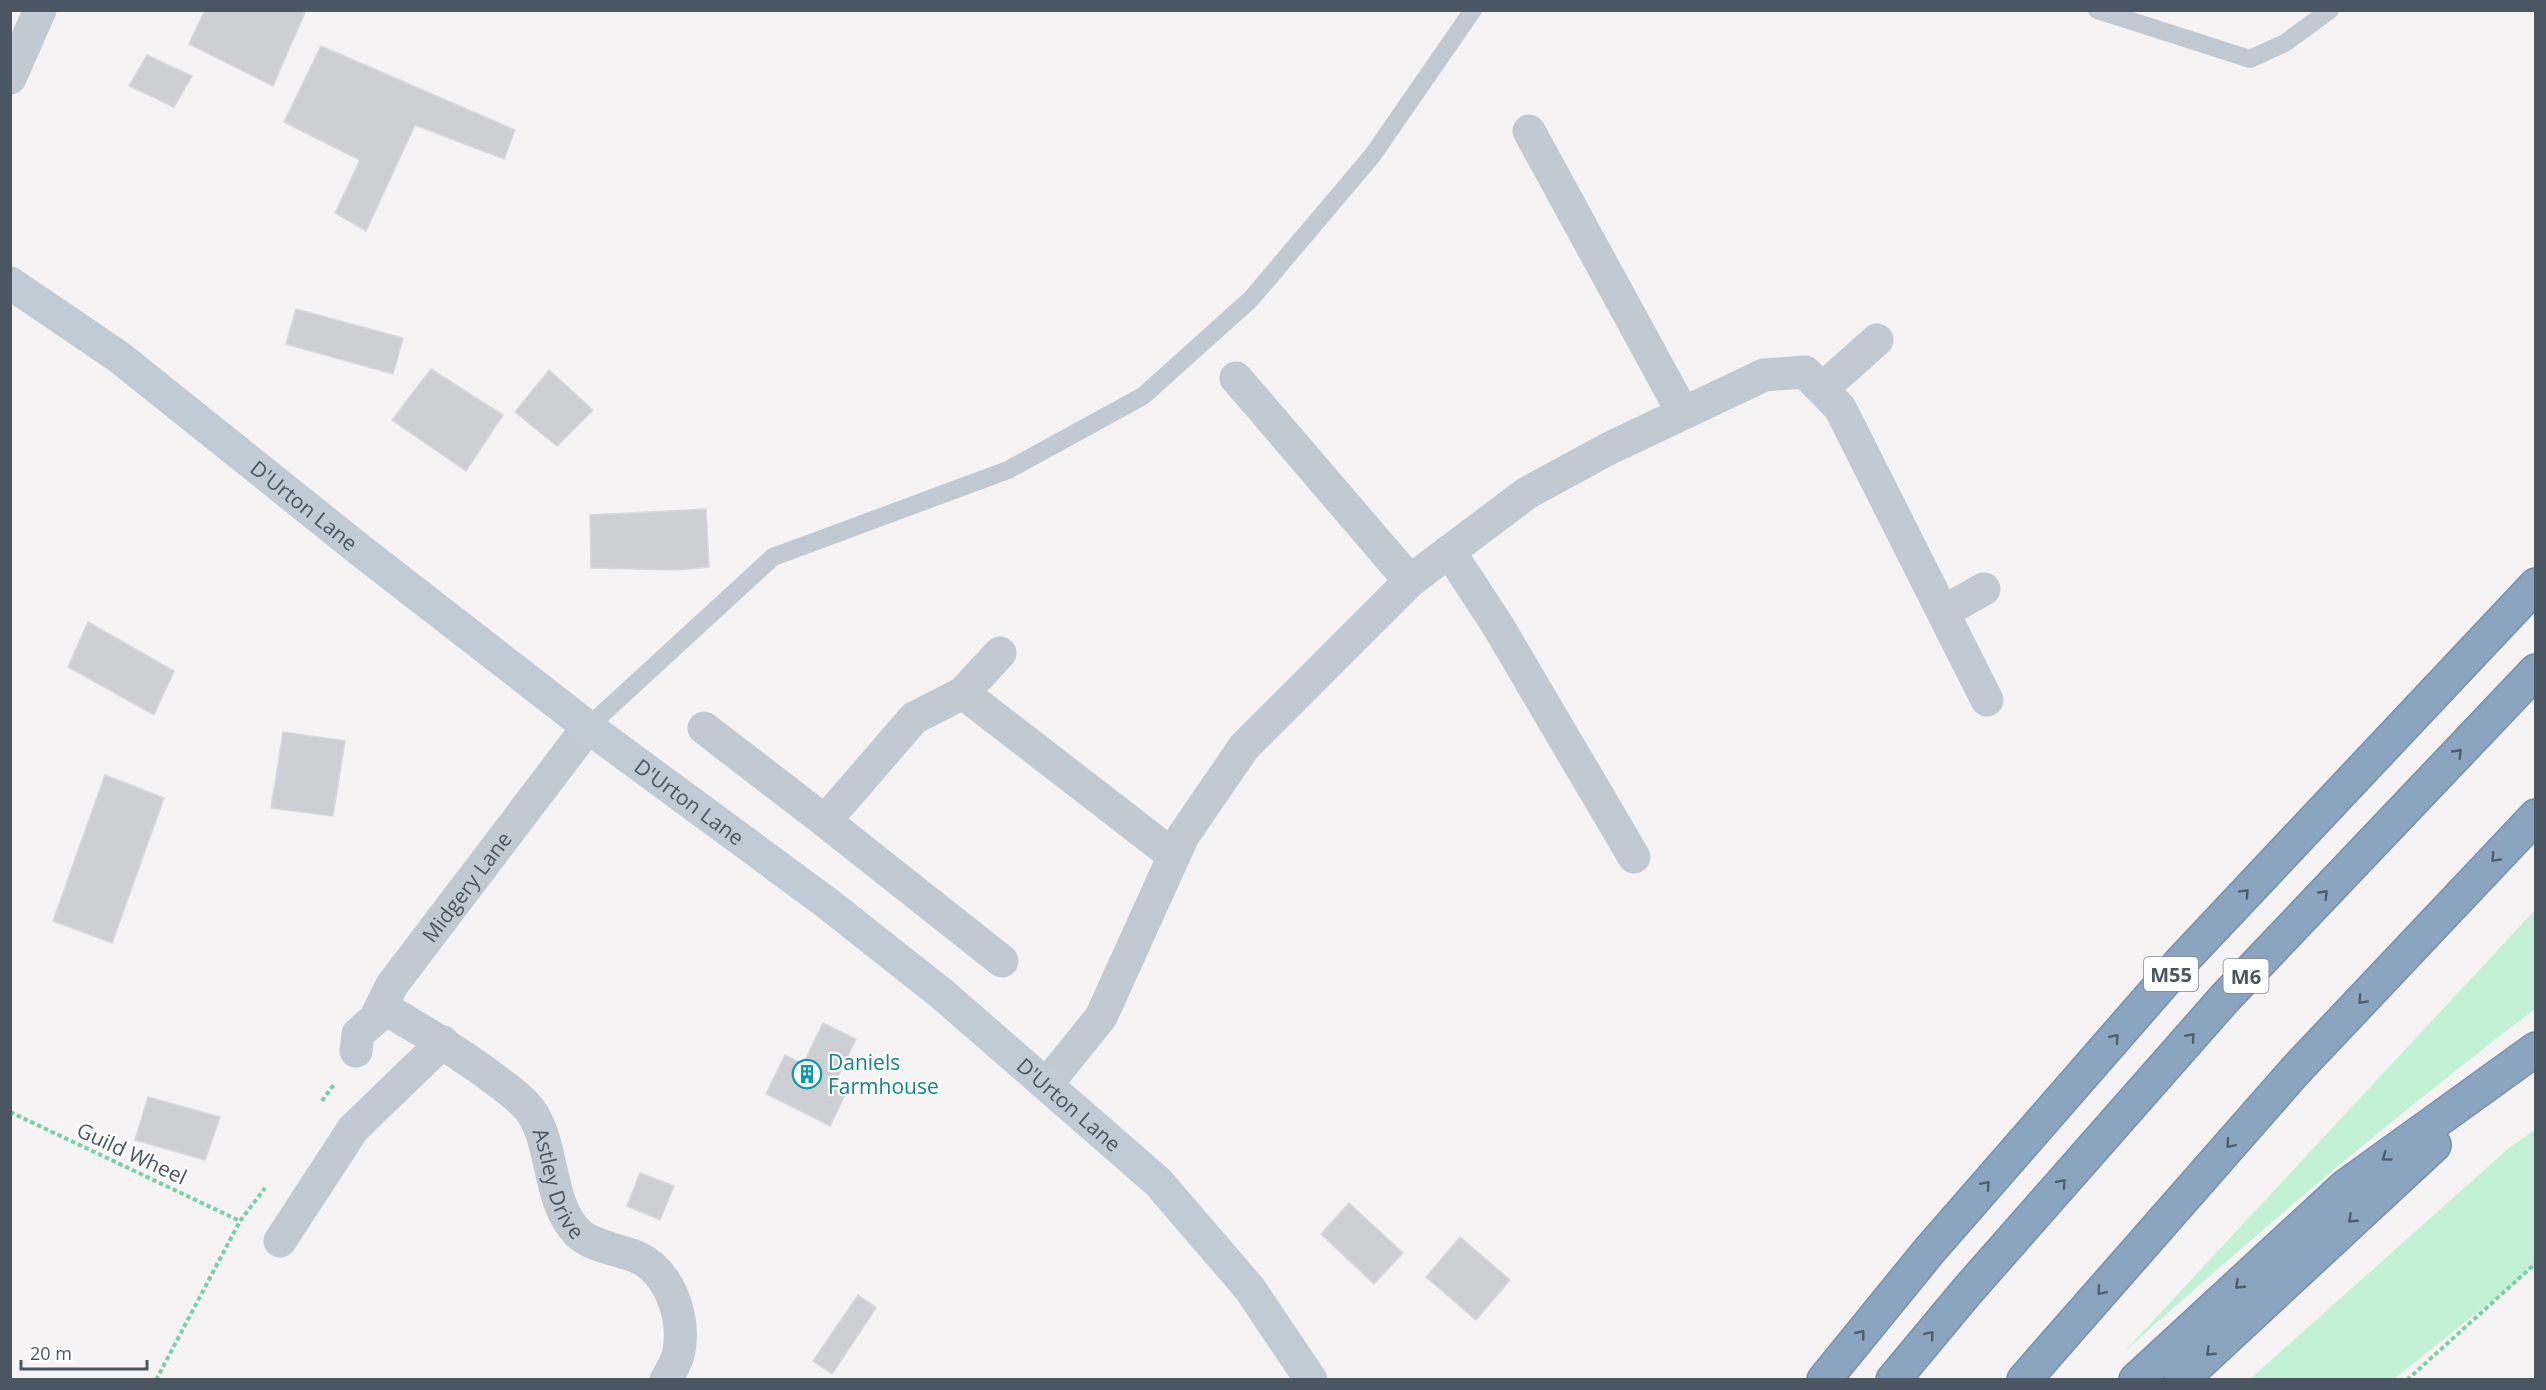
<svg xmlns="http://www.w3.org/2000/svg" width="2546" height="1390" viewBox="0 0 2546 1390" font-family="'Open Sans',sans-serif">
  <rect width="100%" height="100%" fill="#f5f3f3"/>
  <!-- green -->
  <path fill="#c3f1d5" d="M2535 910V1009C2393 1117 2258 1232 2125 1351Z
    M2535 1130V1266L2394 1379H2250L2509 1148Z"/>
  <!-- building -->
  <path fill="#cdcfd5" stroke="#d7d9de" stroke-width="1.5" d="M205 10H306L273 86 189 44Z
    M321 46 515 130 504 159 415 125 366 231 335 213 360 160 284 122Z
    M147 55 192 76 174 107 129 86Z
    M296 309 403 338 393 374 286 344Z
    M431 369 503 415 466 471 392 420Z
    M549 370 593 410 557 446 515 412Z
    M706 509 709 567 677 570 591 568 590 515Z
    M88 622 174 671 154 715 68 667Z
    M283 732 345 741 333 816 271 808Z
    M105 775 164 798 112 943 53 921Z
    M823 1023 856 1039 834 1085 847 1091 830 1126 766 1094 785 1055 803 1064Z
    M148 1097 220 1117 205 1160 135 1140Z
    M640 1173 674 1186 660 1220 627 1206Z
    M1349 1203 1403 1253 1374 1284 1321 1234Z
    M1460 1237 1510 1280 1476 1320 1426 1277Z
    M858 1295 876 1308 832 1374 813 1361Z"/>
  <g fill="none" stroke-linecap="round" stroke-linejoin="round">
    <!-- highway casing -->
    <g stroke="#7690ad" stroke-width="36">
      <path id="highway" d="M1824 1380 1929 1251 2181 962 2536 585
        M1893 1380 1968 1290 2225 998 2536 671
        M2024 1380 2295 1071 2536 816
        M2136 1380 2346 1186 2536 1049
        M2181 1380 2434 1145"/>
    </g>
    <!-- path -->
    <path stroke="#7ad0a6" stroke-width="4" stroke-dasharray="4.5 3" stroke-linecap="butt" d="M322 1101 335 1083
      M10 1112 240 1221
      M156 1380 240 1221 265 1188
      M2407 1380 2536 1263"/>
    <!-- lane -->
    <path stroke="#c1cad2" stroke-width="18" d="M2097 10 2250 59 2285 43 2330 10
      M588 727 773 557 1008 470 1143 396 1251 299 1372 156 1473 10"/>
    <!-- street -->
    <g stroke="#c1cad2" stroke-width="33">
      <path d="M10 78 40 10"/>
      <path d="M1529 131 1683 413"/>
      <path d="M1236 378 1410 581"/>
      <path d="M1822 389 1877 340"/>
      <path d="M1449 551 1498 626 1634 857"/>
      <path d="M1943 612 1984 589"/>
      <path d="M1000 653 963 693 1174 856"/>
      <path d="M963 693 914 718 825 821 1002 961"/>
      <path d="M704 728 825 821"/>
      <path id="s1" d="M382 1007C420 1029 457 1051 493 1078 507 1089 527 1102 535 1118 554 1153 549 1204 578 1233 591 1246 620 1250 637 1257 670 1272 685 1317 679 1351 678 1360 671 1371 666 1380"/>
      <path id="s2" d="M356 1051 358 1034 375 1019 392 985 588 727"/>
      <path d="M1047 1084 1101 1017 1183 836 1244 747 1410 581 1527 493 1610 448 1764 375 1805 372 1840 408 1987 700"/>
      <path d="M280 1241 353 1129 443 1042"/>
    </g>
    <!-- secondary -->
    <path stroke="#c1cbd6" stroke-width="33" id="s3" d="M10 283 119 357 360 550 588 727 827 903 942 994 1158 1182 1250 1289 1311 1380"/>
    <!-- highway -->
    <use href="#highway" stroke="#8ba5c1" stroke-width="33"/>
  </g>
  <!-- one-way arrows -->
  <defs><path id="oneway-chevron" d="M-2-3.5L2.5 0L-2 3.5" fill="none" stroke-width="1.6" stroke-linecap="round" stroke-linejoin="round" transform="scale(1.5)"/></defs>
  <g stroke="#505e6b">
    <use href="#oneway-chevron" transform="translate(2458 753) rotate(-46)"/>
    <use href="#oneway-chevron" transform="translate(2495 858) rotate(133)"/>
    <use href="#oneway-chevron" transform="translate(2245 893) rotate(-47)"/>
    <use href="#oneway-chevron" transform="translate(2324 894) rotate(-46)"/>
    <use href="#oneway-chevron" transform="translate(2362 1000) rotate(133)"/>
    <use href="#oneway-chevron" transform="translate(2191 1037) rotate(-49)"/>
    <use href="#oneway-chevron" transform="translate(2115 1038) rotate(-49)"/>
    <use href="#oneway-chevron" transform="translate(2230 1144) rotate(131)"/>
    <use href="#oneway-chevron" transform="translate(2386 1157) rotate(144)"/>
    <use href="#oneway-chevron" transform="translate(2062 1183) rotate(-49)"/>
    <use href="#oneway-chevron" transform="translate(1986 1185) rotate(-49)"/>
    <use href="#oneway-chevron" transform="translate(2352 1219) rotate(137)"/>
    <use href="#oneway-chevron" transform="translate(2239 1285) rotate(137)"/>
    <use href="#oneway-chevron" transform="translate(2101 1291) rotate(131)"/>
    <use href="#oneway-chevron" transform="translate(1861 1334) rotate(-51)"/>
    <use href="#oneway-chevron" transform="translate(1930 1335) rotate(-50)"/>
    <use href="#oneway-chevron" transform="translate(2210 1352) rotate(137)"/>
  </g>
  <!-- icons -->
  <defs>
    <g id="building-ring" transform="scale(1.5)"><circle r="9.5" fill="#fff" stroke="#0f9aa8" stroke-width="1.5"/><path d="M-4-6H4V6H1V3H-1V6H-4ZM-2.5-4.3h1.7v1.8h-1.7ZM.8-4.3h1.7v1.8H.8ZM-2.5-1h1.7V.8h-1.7ZM.8-1h1.7V.8H.8Z" fill="#0f9aa8"/></g>
  </defs>
  <g fill-rule="evenodd">
    <use href="#building-ring" x="807" y="1074"/>
  </g>
  <g text-anchor="middle" dominant-baseline="central" stroke-width="4.5" stroke-linejoin="round" paint-order="stroke">
    <!-- shield labels -->
    <g fill="#fff" stroke="#808990" stroke-width="1.5">
      <rect x="2144" y="957" width="54" height="34" rx="4.5"/>
      <rect x="2223.5" y="959" width="45" height="34" rx="4.5"/>
    </g>
    <g font-size="20" font-weight="bold" fill="#4a5661">
      <text x="2171" y="974">M55</text>
      <text x="2246" y="976">M6</text>
    </g>
    <!-- street labels -->
    <g font-size="21" fill="#4a5661" stroke="#fff">
      <text stroke="none"><textPath href="#s3" startOffset="369">D'Urton Lane</textPath></text>
      <text stroke="none"><textPath href="#s3" startOffset="855">D'Urton Lane</textPath></text>
      <text stroke="none"><textPath href="#s2" startOffset="201">Midgery Lane</textPath></text>
      <text stroke="none"><textPath href="#s3" startOffset="1341">D'Urton Lane</textPath></text>
      <text transform="translate(132 1153) rotate(25)">Guild Wheel</text>
      <text stroke="none"><textPath href="#s1" startOffset="260">Astley Drive</textPath></text>
    </g>
    <!-- culture labels -->
    <g font-size="21" fill="#0d838f" stroke="#fff" text-anchor="start">
      <text x="828" y="1062">Daniels<tspan x="828" dy="24">Farmhouse</tspan></text>
    </g>
  </g>
  <!-- border -->
  <rect width="2546" height="1390" fill="none" stroke="#4a5661" stroke-width="24"/>
  <!-- scale -->
  <path d="M21 1360v9h126v-9" fill="none" stroke="#4a5661" stroke-width="3"/>
  <text x="30" y="1360" font-size="18" fill="#4a5661" stroke="#ffffff" stroke-width="4.5" paint-order="stroke">20 m</text>
</svg>
